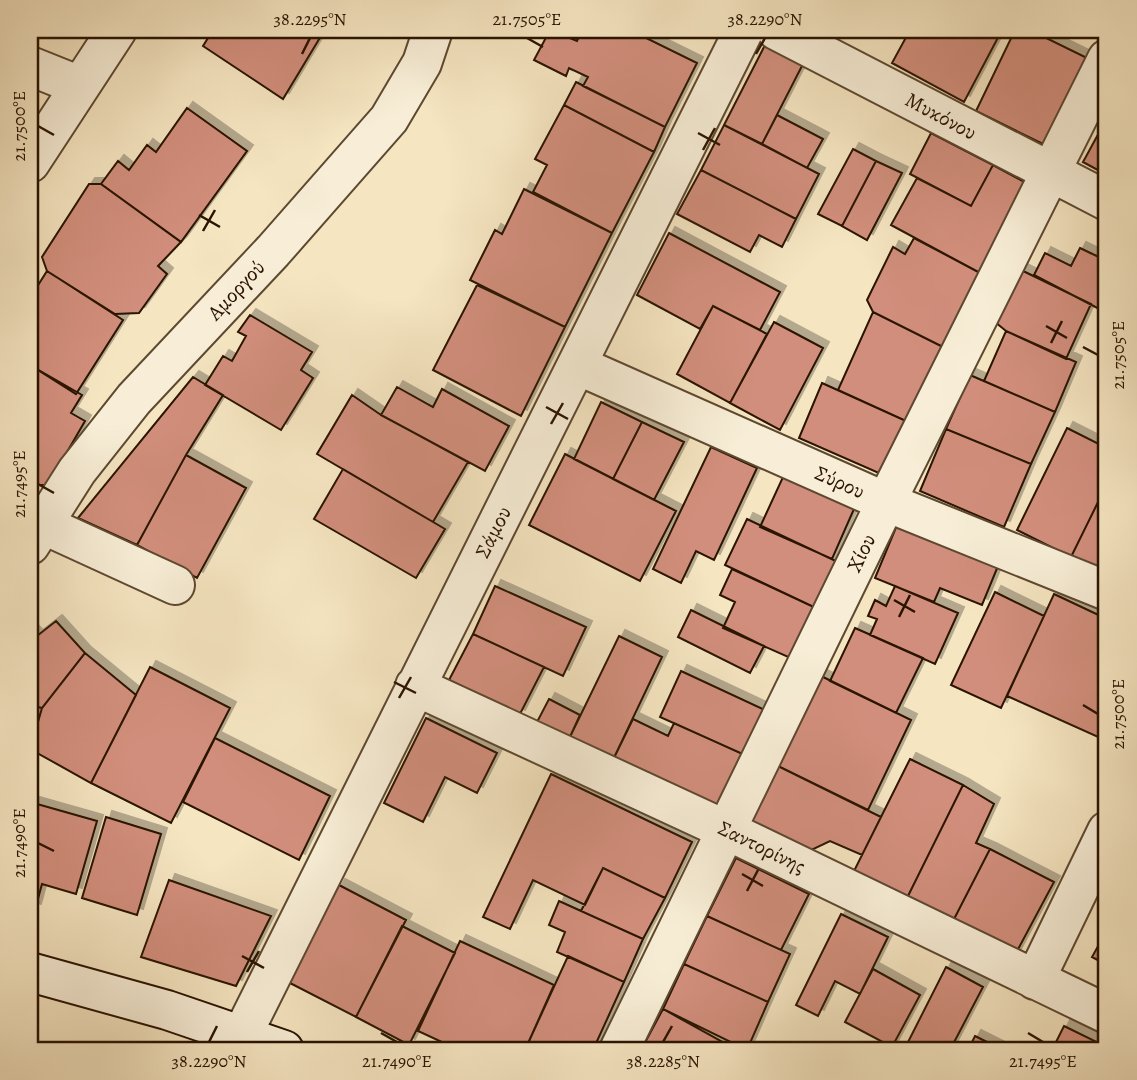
<svg xmlns="http://www.w3.org/2000/svg" width="1137" height="1080" viewBox="0 0 1137 1080" font-family="Alegreya,serif">
  <defs>
    <filter id="shadow"><feDropShadow dx="6" dy="-6" stdDeviation="0" flood-color="#0004"/></filter>
  </defs>
  <rect width="100%" height="100%" fill="#f5e5c1"/>
  <filter id="stains"><feTurbulence type="fractalNoise" baseFrequency=".00286" numOctaves="4"/><feColorMatrix values="0 0 0 0 .2 0 0 0 0 .09 0 0 0 0 .02 0 0 0 .5 -.17"/></filter>
  <radialGradient id="worn" r=".72"><stop offset=".6" stop-color="#630" stop-opacity="0"/><stop offset="1" stop-color="#630" stop-opacity=".3"/></radialGradient>
  <!-- building -->
  <path fill="#d18e7c" stroke="#2a1300" stroke-width="2" filter="url(#shadow)" d="M213 30H323L324 31 283 99 203 46Z
    M550 30 577 41 582 30H630L697 63 665 127 583 86 588 77 569 68 566 76 534 60Z
    M910 30H1002L964 102 892 63Z
    M1015 30H1030L1087 58 1045 145 976 111Z
    M765 45 803 64 762 144 724 125Z
    M576 82 665 127 654 152 564 105Z
    M564 105 654 152 612 233 533 192 547 165 535 159Z
    M187 108 247 151 181 242 101 184 118 161 129 170 147 145 156 152Z
    M777 115 823 139 807 168 762 144Z
    M1107 118V175L1083 162Z
    M724 125 819 174 796 219 701 170Z
    M931 133 993 165 971 206 910 174Z
    M853 149 876 161 842 226 818 214Z
    M876 161 902 173 867 240 842 226Z
    M993 165 1030 185 982 274 891 225 917 178 971 206Z
    M701 170 796 219 782 247 759 235 750 252 677 214Z
    M89 184H101L181 242 158 266 167 274 139 313 115 314 47 271 42 257Z
    M524 189 612 233 565 327 470 280 495 230 502 234Z
    M669 233 780 292 760 330 713 306 700 329 637 295Z
    M914 238 982 274 943 347 873 312 867 300 893 247 905 254Z
    M1080 248 1107 261V313L1034 275 1045 253 1071 266Z
    M1019 269 1091 304 1066 359 1006 331 995 322Z
    M47 271 123 320 76 394 30 365V298Z
    M477 285 565 327 521 416 433 370Z
    M713 306 767 334 730 403 677 374Z
    M873 312 943 347 906 421 838 390Z
    M250 315 312 352 301 370 313 378 281 430 205 385 223 356 232 361 246 336 238 332Z
    M774 322 823 348 780 430 730 403Z
    M1006 331 1076 362 1055 412 984 381Z
    M30 365 82 395 71 413 85 421 48 485H30Z
    M970 375 1055 412 1031 464 946 429Z
    M193 377 223 395 186 455 137 545 78 518Z
    M822 383 906 421 881 474 799 438Z
    M397 387 433 407 442 389 509 426 485 471 381 415Z
    M352 395 381 415 468 462 433 522 317 454Z
    M601 402 642 422 613 479 574 459Z
    M642 422 684 442 654 500 613 479Z
    M1067 428 1107 448V484L1071 557 1017 530Z
    M946 429 1031 464 1004 527 920 491Z
    M711 447 757 468 714 560 696 551 681 583 653 569Z
    M565 454 676 511 640 581 529 525Z
    M186 455 246 488 197 578 137 545Z
    M343 469 445 529 416 578 314 519Z
    M783 477 854 509 832 559 760 527Z
    M1102 494 1107 496V574L1071 557Z
    M747 519 840 563 818 609 725 565Z
    M897 525 998 566 982 605 940 588 934 602 875 578Z
    M732 569 818 609 795 660 723 628 735 602 720 595Z
    M495 586 586 627 563 676 473 634Z
    M895 586 958 613 935 664 870 635 877 619 868 616 875 600 886 606Z
    M995 592 1044 616 1001 708 951 685Z
    M1054 594 1107 619V741L1007 696Z
    M691 610 764 646 750 673 678 637Z
    M56 621 85 653 42 708 30 705V629L37 636Z
    M855 628 923 658 896 713 830 681Z
    M473 634 544 667 519 716 449 680Z
    M619 636 662 657 611 764 567 743Z
    M85 653 136 695 91 783 30 749 42 708Z
    M150 667 230 708 171 823 91 783Z
    M681 671 767 711 747 756 660 717Z
    M821 676 911 720 868 810 778 766Z
    M549 699 580 715 569 739 537 722Z
    M30 705 42 708 30 750Z
    M426 718 497 753 477 793 445 777 423 822 384 803Z
    M633 719 668 736 674 723 747 756 719 816 611 764Z
    M215 738 330 796 299 860 183 802Z
    M910 759 963 785 907 898 853 873Z
    M778 766 881 817 862 855 830 841 803 854 747 827Z
    M551 774 692 842 665 898 603 868 585 905 533 880 510 929 483 917Z
    M963 785 994 804 976 843 990 849 952 923 907 898Z
    M30 802 97 821 76 894 42 884 35 910 30 908Z
    M106 817 161 834 137 915 82 898Z
    M990 849 1054 882 1015 955 952 923Z
    M736 858 809 894 781 950 707 916Z
    M603 868 665 898 643 939 581 911Z
    M169 880 271 916 236 986 141 957Z
    M339 885 406 920 356 1017 288 982Z
    M559 901 643 939 624 982 557 952 565 932 549 925Z
    M841 914 888 937 860 994 835 981 818 1016 796 1005Z
    M707 916 790 954 768 1002 684 964Z
    M402 926 455 953 409 1045 356 1017Z
    M1107 930V965L1092 957Z
    M460 941 554 985 525 1050H459L418 1031Z
    M568 956 624 982 593 1050H525Z
    M684 964 768 1002 747 1050 663 1009Z
    M946 967 983 987 950 1050H904Z
    M873 969 920 995 892 1047 845 1022Z
    M663 1009 726 1044 723 1050H641Z
    M1064 1026 1107 1047V1050H1052Z
    M975 1036 1003 1050H968Z"/>
  <g fill="none" stroke-linecap="round" stroke-linejoin="round">
    <!-- street casing -->
    <g stroke="#5d4830" stroke-width="42">
      <path id="street" d="M776 30 1107 201
        M30 66 80 86
        M30 163 117 30
        M577 365 886 502 1107 591
        M44 525 175 585
        M30 545 77 471 134 399 273 251 389 119 422 63 433 30
        M415 686 726 830 1107 1014
        M1035 980 1107 831
        M242 1035 744 30
        M619 1050 886 502 1107 59"/>
    </g>
    <!-- secondary casing -->
    <g stroke="#2a1300" stroke-width="42">
      <path id="secondary" d="M30 972 167 1010 284 1050"/>
    </g>
    <!-- street -->
    <use href="#street" stroke="#f8eed7" stroke-width="38"/>
    <!-- secondary -->
    <use href="#secondary" stroke="#f8eed7" stroke-width="38"/>
  </g>
  <!-- ticks -->
  <path fill="none" stroke="#2a1300" stroke-width="2.5" d="M527 38 543 47M302 54 310 38M756 54 765 38M38 126 54 135M698 133 720 145M703 150 715 128M199 215 220 227M203 231 215 210M1046 326 1067 338M1051 343 1062 321M1083 347 1098 355M546 407 568 419M551 424 563 403M38 484 54 493M894 600 915 612M899 617 910 595M394 682 416 693M399 698 411 677M1083 705 1098 714M38 843 54 851M742 874 763 886M747 891 758 870M242 956 264 968M247 972 259 951M381 1033 397 1042M1028 1033 1043 1042M209 1042 217 1026M663 1042 672 1026"/>
  <g text-anchor="middle" dominant-baseline="central" stroke-width="5" stroke-linejoin="round" paint-order="stroke">
    <!-- street labels -->
    <g font-size="21" fill="#2a1300" stroke="#f8eed7">
      <text transform="translate(941 116) rotate(28)">Μυκόνου</text>
      <text transform="translate(236 290) rotate(-47)">Αμοργού</text>
      <text transform="translate(840 482) rotate(24)">Σύρου</text>
      <text transform="translate(493 532) rotate(-63)">Σάμου</text>
      <text transform="translate(861 553) rotate(-64)">Χίου</text>
      <text transform="translate(762 847) rotate(26)">Σαντορίνης</text>
    </g>
  </g>
  <!-- margin -->
  <rect width="1137" height="1080" fill="none" stroke="#f5e5c1" stroke-width="77"/>
  <rect x="38" y="38" width="1060" height="1004" fill="none" stroke="#2a1300" stroke-width="2.5"/>
  <g font-size="18" text-anchor="middle" fill="#2a1300">
    <text x="310" y="25">38.2295°N</text>
    <text x="527" y="25">21.7505°E</text>
    <text x="765" y="25">38.2290°N</text>
    <text transform="translate(19 126) rotate(-90)" y="6">21.7500°E</text>
    <text transform="translate(1118 355) rotate(-90)" y="6">21.7505°E</text>
    <text transform="translate(19 484) rotate(-90)" y="6">21.7495°E</text>
    <text transform="translate(1118 714) rotate(-90)" y="6">21.7500°E</text>
    <text transform="translate(19 843) rotate(-90)" y="6">21.7490°E</text>
    <text x="209" y="1067">38.2290°N</text>
    <text x="397" y="1067">21.7490°E</text>
    <text x="663" y="1067">38.2285°N</text>
    <text x="1043" y="1067">21.7495°E</text>
  </g>
  <rect width="100%" height="100%" filter="url(#stains)"/>
  <rect width="100%" height="100%" fill="url(#worn)"/>
</svg>
